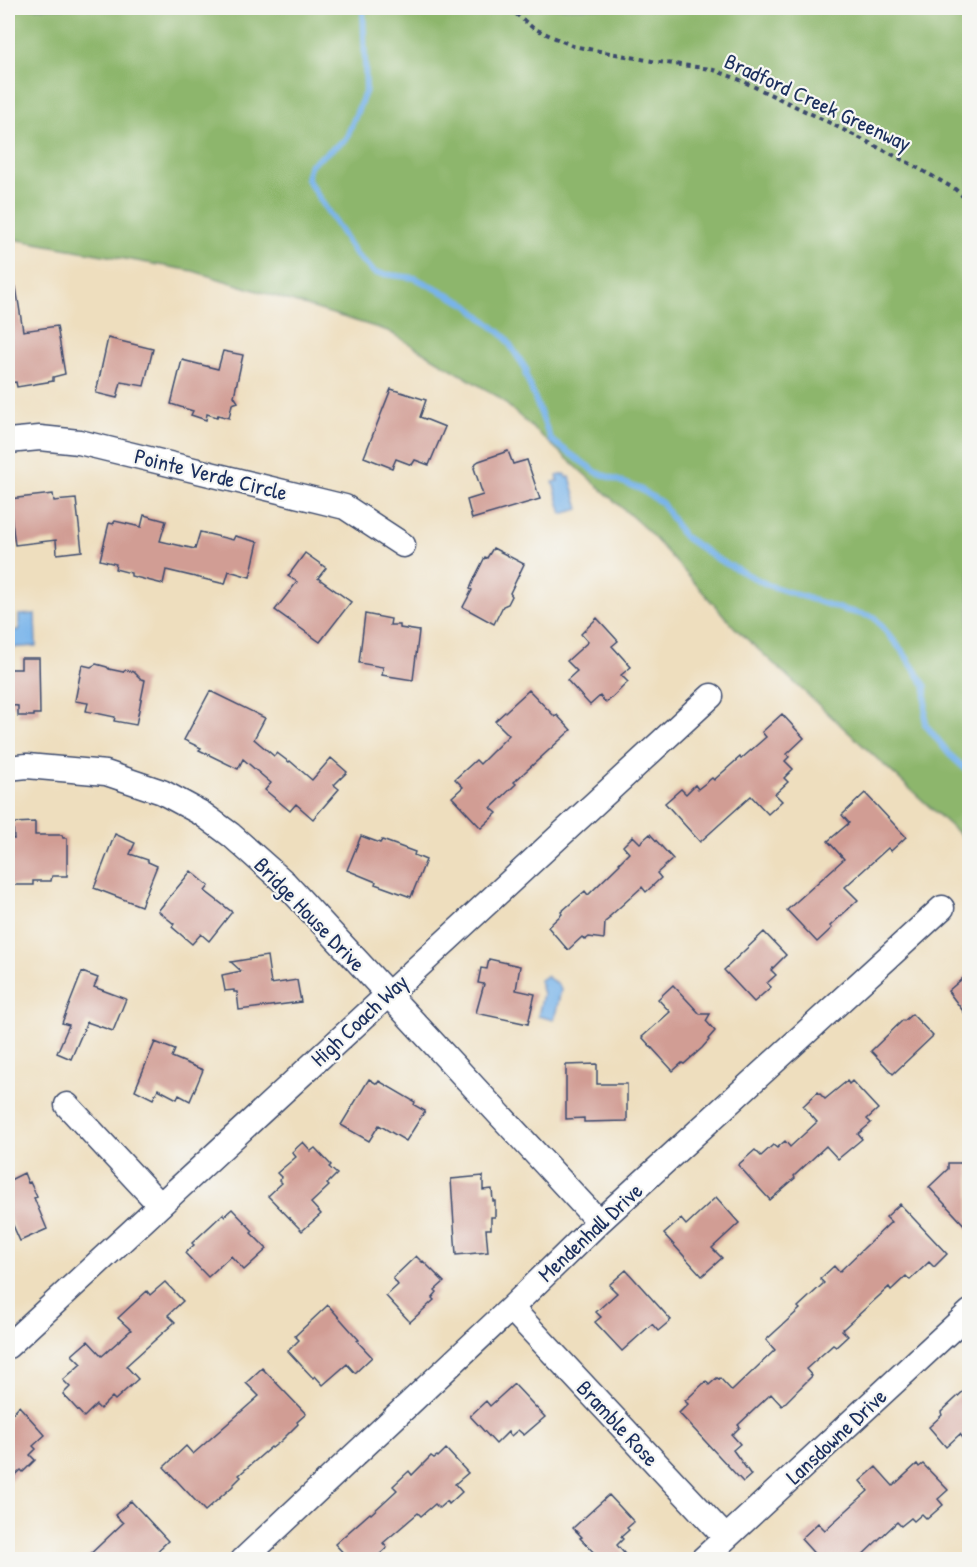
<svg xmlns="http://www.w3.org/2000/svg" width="977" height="1567" viewBox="0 0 977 1567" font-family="'Patrick Hand',sans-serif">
  <rect width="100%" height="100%" fill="#f6f6f2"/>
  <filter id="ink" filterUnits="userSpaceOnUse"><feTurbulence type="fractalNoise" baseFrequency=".0167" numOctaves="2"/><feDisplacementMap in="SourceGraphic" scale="12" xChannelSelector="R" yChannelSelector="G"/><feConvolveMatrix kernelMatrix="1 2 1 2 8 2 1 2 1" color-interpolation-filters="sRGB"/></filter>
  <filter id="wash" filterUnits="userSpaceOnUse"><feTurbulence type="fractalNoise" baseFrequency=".008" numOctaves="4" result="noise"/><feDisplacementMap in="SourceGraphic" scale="24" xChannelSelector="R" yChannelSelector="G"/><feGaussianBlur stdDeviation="1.35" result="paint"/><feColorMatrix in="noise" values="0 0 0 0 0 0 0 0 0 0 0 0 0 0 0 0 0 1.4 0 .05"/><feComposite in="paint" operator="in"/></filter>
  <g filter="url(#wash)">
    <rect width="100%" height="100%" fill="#eedebe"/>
    <!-- forest -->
    <path fill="#8db66c" stroke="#547265" stroke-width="1.5" d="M8 8H969V843L736 629 648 531 497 396 388 331 193 271 8 238Z"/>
    <!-- water -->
    <path fill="#78b4ea" stroke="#4a72a4" stroke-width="1.5" d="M565 474 566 478 570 477 579 509 562 514 553 482 558 481 557 476Z
      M35 614 36 646 8 648V631L19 630V615Z
      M546 976C551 981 558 981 561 990L554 1020 538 1016 543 994 541 987 542 985 539 981Z"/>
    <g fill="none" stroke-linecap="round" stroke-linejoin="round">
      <!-- stream -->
      <path stroke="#78b4ea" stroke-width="6" d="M363 8 366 90 346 139 310 165 307 179 356 255 375 273 415 278 466 304 505 337 527 371 525 373 551 440 596 472 640 489 662 503 683 536 719 560 768 585 844 610 874 617 903 652 926 687 925 724 950 755 970 773"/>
    </g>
    <g id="blocks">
      <!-- building -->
      <path fill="#d19d94" d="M16 287 23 331 57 326 65 374 53 377V381L17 387 16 382 8 383V288Z
        M108 338 153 349 144 386 121 382 117 398 96 393Z
        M223 351 243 355 234 396 238 402 232 404 229 418 218 415 217 417 207 414 206 420 191 415 193 411 171 404 182 360 218 369Z
        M391 389 426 400 420 417 445 427 429 465 415 460 412 465 396 459 392 468 364 457Z
        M508 451 513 464 527 460 540 499 472 519 467 500 483 495 474 468 476 463 479 461Z
        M53 494 54 501 76 499 82 551 57 554 56 540 15 545 9 499Z
        M144 515 166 521 160 541 195 549 200 532 233 540 235 536 258 542 250 577 229 571 225 584 166 570 163 584 131 576V573L115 569 116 564 100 560 109 523 113 524 115 521 141 527Z
        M493 548 524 564 510 593 512 596 508 604 503 606 494 624 463 607 472 590 470 589 474 579 485 557 487 558Z
        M305 553 326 568 318 578 351 602 320 642 275 610 297 582 288 576Z
        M365 614 391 619 390 625H400V628L419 631 413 680 382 675 383 667 359 663Z
        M597 618 618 641 612 646 631 667 621 675 628 682 606 703 600 696 590 705 567 680 577 671 567 661 588 642 581 634Z
        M21 658H39L40 714H34V716H18V706L8 705V669H21Z
        M96 664 107 667 109 669 123 672 126 670 134 672 141 679 145 680 136 725 114 721 115 717 86 711 88 703 75 701 82 665 91 667Z
        M529 690 555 717 557 715 571 730 514 782 516 784 491 808 497 813 481 828 452 797 463 787 455 779 476 760 480 764 509 735 495 721Z
        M210 691 265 718 254 739 274 756 277 753 289 762 290 761 312 780 331 758 347 772 334 785 339 789 313 819 296 804 290 811 265 790 271 783 243 759 238 769 199 750 201 748 184 740Z
        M782 714 804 738 787 754 789 757 785 761 793 769 784 778 788 782 775 794 782 801 768 814 751 796 700 842 665 803 681 789 686 794 695 785 698 789 712 778 714 780 740 757 741 759 766 737 762 732Z
        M865 793 906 837 891 851 888 848 845 887 858 900 830 926 832 928 817 942 787 910 844 859 828 841 849 823 842 815Z
        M35 822V835H62L63 838H67V876H52L51 881H33V885H8V838L14 839 13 823Z
        M115 834 135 843 130 854 148 860V862L157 866 141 906 94 888Z
        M650 834 673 859 657 873 661 878 646 892 642 887 609 917 610 918 605 922 604 939 589 937 585 940 582 937 568 950 548 927 562 914 561 912 585 891 588 895 620 864 619 863 629 853 623 846 633 836 640 843Z
        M361 836 380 843 382 840 415 852 414 855 426 860 411 897 375 884 376 882 347 870Z
        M191 871 209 886 205 891 232 912 209 941 201 934 192 944 172 927 174 924 158 911Z
        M764 932 786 955 771 970 776 975 767 983 771 987 754 1002 724 970Z
        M267 956 271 984 297 980 301 1002 239 1010 237 992H234V990L225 991 222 975 241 971 231 962Z
        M489 959 520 966 516 990 535 994 528 1024 476 1013 484 984 478 983 481 968 487 969Z
        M82 972 98 978 94 987 126 999 113 1031 87 1022 71 1059 57 1053 69 1025 62 1023Z
        M969 973V1019L948 991Z
        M673 985 700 1014H710L706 1021 715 1031 708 1039 709 1040 702 1048 684 1064 682 1063 673 1071 642 1037 670 1012 658 999Z
        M912 1014 933 1036 893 1074 871 1051 903 1020 904 1021Z
        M155 1042 175 1050 172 1057 203 1070 190 1101 179 1095 177 1099 158 1089 153 1099 135 1090Z
        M597 1064V1084H627V1121L584 1122V1118L566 1119V1065Z
        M369 1079 377 1084 379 1081 415 1102 414 1105 425 1111 406 1141 379 1125 369 1141 341 1125Z
        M847 1081 849 1084 852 1081 878 1109 867 1119 871 1123 858 1134 862 1139 838 1159 826 1146 794 1176 795 1178 770 1200 738 1165 755 1150 761 1156 773 1145 777 1148 785 1141 790 1147 817 1122 803 1106 818 1092 825 1099Z
        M303 1142 311 1151 315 1148 331 1165 329 1167 337 1174 327 1184 329 1186 311 1203 321 1214 302 1231 268 1196 282 1183 279 1180 282 1178 277 1173 296 1157 292 1152Z
        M948 1163H969V1230L929 1187 948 1169Z
        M24 1173 28 1183 30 1182 37 1197 34 1198 47 1229 20 1241 8 1214V1181Z
        M483 1176V1190L492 1189 493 1201H495V1217H491V1229H486L488 1252 456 1255 451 1179Z
        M716 1197 739 1223 712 1248 722 1258 702 1276 664 1234 681 1219 686 1225Z
        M900 1204 947 1254 934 1267 929 1262 910 1280 906 1276 891 1290 889 1287 842 1330 848 1336 836 1347 833 1345 806 1369 812 1376 782 1406 771 1394 738 1425 740 1427 732 1435 740 1444 733 1450 751 1475 743 1482 679 1413 688 1404 685 1401 706 1381 709 1385 717 1378 719 1379 720 1378 732 1391 775 1350 766 1340 800 1309 798 1307 824 1283 820 1279 834 1266 839 1272 891 1222 886 1217Z
        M232 1209 253 1231 251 1233 267 1249 244 1270 231 1256 208 1277 185 1253 194 1245 192 1243 223 1214 224 1216Z
        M416 1256 422 1262 423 1261 444 1282 435 1290 437 1292 432 1298 434 1300 410 1322 386 1296 398 1285 393 1278Z
        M626 1270 671 1320 658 1331 652 1324 622 1351 595 1322 601 1317 596 1312 617 1293 609 1285Z
        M165 1282 183 1301 168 1315 175 1322 126 1366 138 1379 115 1400 112 1397 100 1409 96 1405 84 1417 63 1394 70 1387 63 1380 81 1364 72 1355 88 1341 102 1356 131 1330 118 1318 147 1291 150 1295Z
        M328 1305 359 1340 357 1341 372 1357 355 1373 347 1364 323 1385 315 1376 313 1378 288 1351 299 1340 295 1336Z
        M262 1368 306 1414 297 1422 298 1424 281 1441 272 1448 271 1447 239 1475 241 1477 233 1485V1486L205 1511 164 1467 186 1446 193 1454 259 1396 246 1383Z
        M514 1384 545 1417 524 1435 518 1430 511 1436 508 1432 496 1444 470 1416 486 1401 490 1406Z
        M969 1386V1446L960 1434 946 1447 929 1427 942 1415 941 1412Z
        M19 1406 45 1435 33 1446 36 1449 30 1455 35 1460 23 1472 21 1470 8 1482V1418Z
        M446 1449 468 1473 455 1484 462 1492 449 1504 447 1501 439 1508 435 1504 421 1516 418 1513 383 1543 387 1548 373 1560H350L335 1544 370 1513 371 1514 397 1490 393 1486 409 1471 412 1475 431 1456 434 1458 437 1456 438 1457Z
        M917 1464 919 1467 923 1464 948 1490 938 1499 943 1505 927 1519 922 1514 914 1521 911 1518 901 1526 897 1522 857 1560H820L801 1539 818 1523 825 1530 868 1491 860 1481 876 1467 893 1486Z
        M609 1495 634 1522 627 1528 629 1530 621 1537 623 1539 617 1545 630 1560H601L580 1538 582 1537 573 1528Z
        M131 1501 168 1541 148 1560H84L123 1523 115 1515Z"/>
    </g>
  </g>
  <g filter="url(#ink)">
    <use href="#blocks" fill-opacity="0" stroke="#3b496c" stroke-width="1.5"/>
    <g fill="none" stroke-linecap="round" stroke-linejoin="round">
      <!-- minor casing -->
      <g stroke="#3b496c" stroke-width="27">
        <path id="minor" d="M8 441 40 438 79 442 345 507 403 545
          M8 768 27 766 106 773 162 792 201 813 231 835 284 882 599 1222
          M67 1105 160 1205
          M511 1308 726 1538
          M8 1346 711 696
          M243 1560 511 1308 599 1222 942 908
          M702 1560 970 1312"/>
      </g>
      <!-- path -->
      <path stroke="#3b496c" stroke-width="4" stroke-dasharray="4.5 4.5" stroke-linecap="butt" d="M509 8 533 28 573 46 652 61 711 69 738 79 828 122 909 163 955 189 970 203"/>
      <!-- minor -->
      <use href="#minor" stroke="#fff" stroke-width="24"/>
    </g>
  </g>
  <g text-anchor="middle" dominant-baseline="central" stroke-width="4.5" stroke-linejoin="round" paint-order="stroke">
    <!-- street labels -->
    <g font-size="22" fill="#1b2f5e" stroke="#f6f6f2">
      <text transform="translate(818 102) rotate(25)">Bradford Creek Greenway</text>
      <text transform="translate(211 474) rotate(14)">Pointe Verde Circle</text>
      <text transform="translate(310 914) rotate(46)">Bridge House Drive</text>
      <text transform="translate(359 1020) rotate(-43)">High Coach Way</text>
      <text transform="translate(590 1232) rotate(-43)">Mendenhall Drive</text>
      <text transform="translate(618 1423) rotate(47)">Bramble Rose</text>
      <text transform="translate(836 1436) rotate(-43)">Lansdowne Drive</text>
    </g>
  </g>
  <!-- margin -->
  <rect width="977" height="1567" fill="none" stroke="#f6f6f2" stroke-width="30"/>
</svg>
